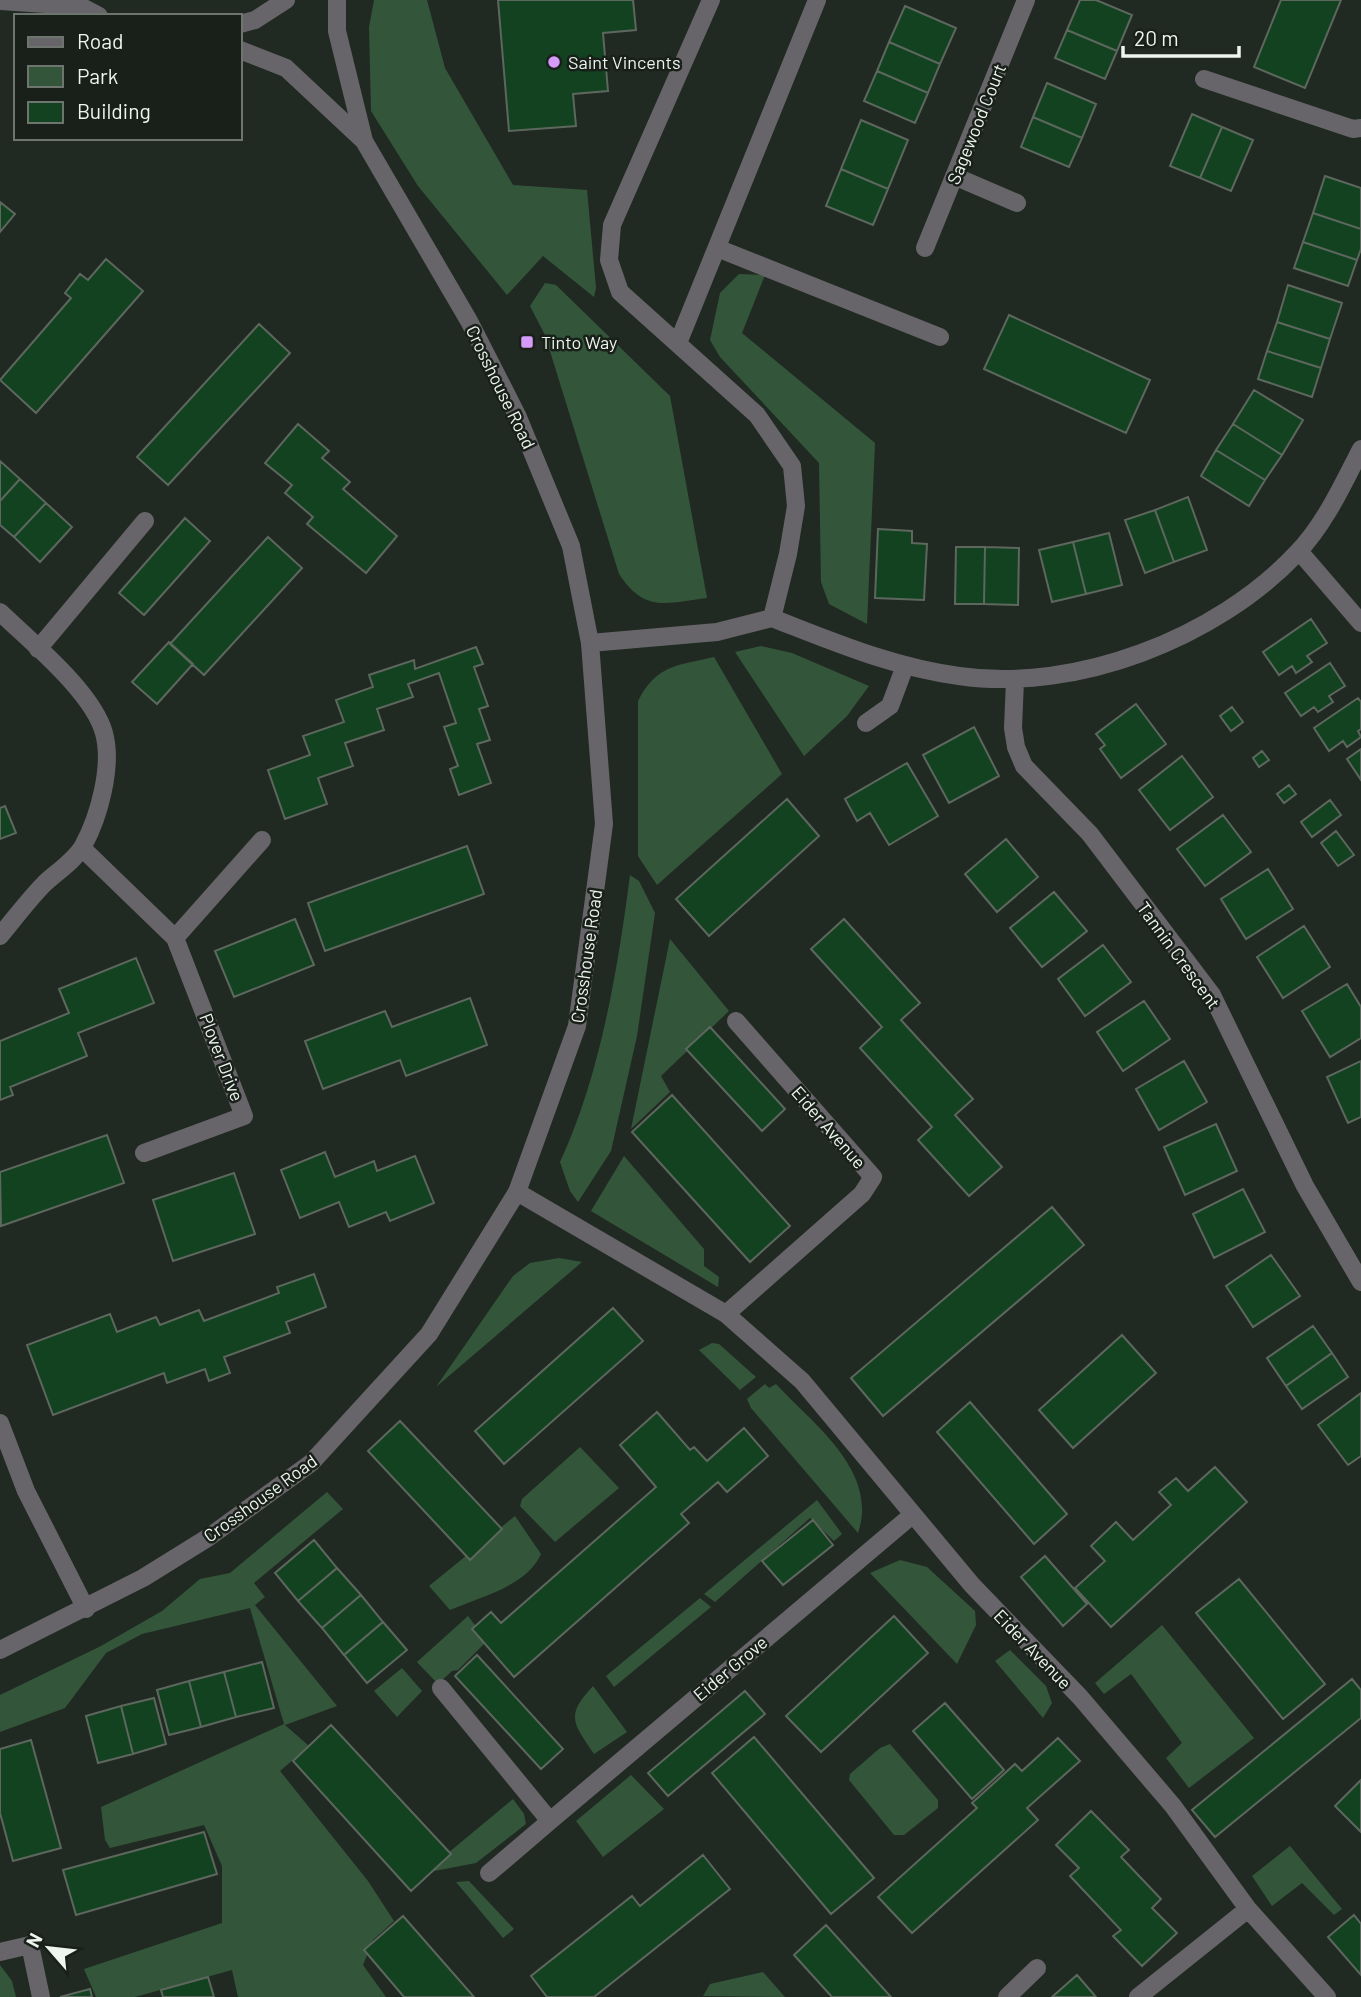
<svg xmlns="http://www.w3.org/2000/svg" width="1361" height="1997" viewBox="0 0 1361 1997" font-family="Barlow,sans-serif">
  <rect width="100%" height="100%" fill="#212a22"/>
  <!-- green -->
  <path fill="#33563a" d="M374 0H427L445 68 513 185 587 190 596 288 594 297 543 256 507 295 418 186 371 111 369 27Z
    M739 274 765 275 742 333 875 443 867 624 829 604 821 582 819 463 720 357 710 340 720 293Z
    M545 283 556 285 670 396 707 598C665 603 645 613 619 574L545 335 530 306Z
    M761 646 792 653 869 686 847 716 804 756 735 652Z
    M714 657 782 774 657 885 638 856V701C657 664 677 666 714 657Z
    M630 875 639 881 655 913 637 1036 611 1151 578 1202 570 1191 560 1162C600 1076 618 969 630 875Z
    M670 939 729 1011 661 1076 670 1092 631 1129Z
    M624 1156 704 1249V1266L719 1277 718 1287 591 1211Z
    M559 1258 582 1262 436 1387 513 1276 530 1263Z
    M712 1343 719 1344 756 1377 740 1390 699 1350Z
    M765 1384 769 1388 776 1384C814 1425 879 1471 858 1533L751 1408 747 1399Z
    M580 1447 619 1488 555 1542 520 1506 522 1499Z
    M327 1492 343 1509 254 1583 265 1597 255 1605 337 1706 285 1725 309 1746 280 1771 368 1881 394 1921 373 1940 363 1965 386 1997H238L232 1970 135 1997H96L84 1969 222 1923V1866L204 1825 110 1848 105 1840 101 1807 284 1724 250 1608 142 1634 106 1653 65 1708 0 1732V1695L101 1646 162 1611 200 1579 230 1573Z
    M817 1500 842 1534 834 1541 810 1518 715 1602 704 1594Z
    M515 1516 541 1554C527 1586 480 1597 450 1610L429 1586Z
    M900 1560 927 1567 975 1611 976 1625 957 1664 870 1573Z
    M700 1598 711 1607 614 1687 606 1676Z
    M468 1616 487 1641 458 1670 452 1671 440 1682 435 1681 417 1662Z
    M1162 1625 1254 1738 1189 1788 1166 1758 1182 1743 1131 1674 1104 1694 1095 1683Z
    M1010 1650 1046 1686 1052 1703 1043 1718 995 1661Z
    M402 1668 422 1691 397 1717 374 1691Z
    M593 1686 627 1732 594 1754C573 1723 565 1716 593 1686Z
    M890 1744 938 1800V1808L904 1835H894L849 1780 850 1774 880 1748Z
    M631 1775 664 1809 603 1857 576 1821Z
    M513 1799 524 1814 526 1824 476 1863 424 1873Z
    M1290 1846 1342 1909 1334 1915 1302 1883 1272 1906 1252 1876Z
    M469 1881 514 1929 503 1938 456 1882Z
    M0 1965 12 1981 16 1997H0Z
    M763 1972 785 1997 703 1996 710 1984Z"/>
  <!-- building -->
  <path fill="#124220" stroke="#5d675e" stroke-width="2" d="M498 0H633L636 30 603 33 608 91 573 94 576 126 509 131Z
    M1080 0H1096L1132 15 1117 51 1067 30Z
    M1281 0H1341L1305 88 1254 67Z
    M905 6 956 28 940 64 889 42Z
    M1067 30 1117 51 1105 79 1055 58Z
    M889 42 940 64 928 93 877 71Z
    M877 71 928 93 915 123 864 101Z
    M1047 83 1096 104 1082 138 1033 117Z
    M1192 114 1222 127 1200 178 1170 166Z
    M1033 117 1082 138 1069 167 1021 147Z
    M861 120 908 140 888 189 841 169Z
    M1222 127 1253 140 1231 191 1200 178Z
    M841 169 888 189 873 225 826 206Z
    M1325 176 1361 188V229L1313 213Z
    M0 202 15 214 0 232Z
    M1313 213 1361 229V249L1357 260 1303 242Z
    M1303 242 1357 260 1348 286 1294 268Z
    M106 259 143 291 36 413 0 380 71 298 65 293 80 274 88 280Z
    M1288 285 1342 303 1330 339 1277 322Z
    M1009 315 1150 380 1126 433 984 369Z
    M1277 322 1330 339 1321 368 1267 351Z
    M259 324 290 353 168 485 137 457Z
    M1267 351 1321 368 1312 397 1258 379Z
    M1254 390 1303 420 1282 455 1233 424Z
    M298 424 329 451 322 458 350 482 343 489 397 536 366 573 307 524 313 517 285 493 292 485 265 463Z
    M1233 424 1282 455 1265 480 1216 450Z
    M1216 450 1265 480 1249 506 1201 476Z
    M0 461 20 479 0 501Z
    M20 479 46 503 14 537 0 525V501Z
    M1188 497 1207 550 1174 562 1155 510Z
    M46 503 72 527 40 562 14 537Z
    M1155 510 1174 562 1145 573 1125 520Z
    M185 518 210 541 144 615 119 593Z
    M878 529 912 531V543L927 544 924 600 875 598Z
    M1109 533 1122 585 1086 594 1073 542Z
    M268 537 302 568 204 675 170 644Z
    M1073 542 1086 594 1052 602 1039 550Z
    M956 547H985L984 604H955Z
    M985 547 1019 548 1018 605 984 604Z
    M1311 619 1327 643 1307 656 1312 662 1296 673 1292 666 1279 675 1263 652Z
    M169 642 193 664 157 704 132 682Z
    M476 647 483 664 474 667 488 706 479 709 490 740 477 744 491 783 459 795 450 769 458 766 444 727 456 723 439 673 408 684 413 697 377 709 384 730 345 743 353 766 318 778 327 804 285 819 268 770 310 755 303 736 344 722 336 700 373 687 369 675 414 660 415 669Z
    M1330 663 1345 686 1329 696 1333 702 1318 712 1314 707 1301 716 1285 693Z
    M1358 698 1361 702V729L1358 731 1361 737 1347 747 1343 741 1329 751 1314 728Z
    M1136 704 1166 744 1121 778 1100 749 1105 745 1096 734Z
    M1232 707 1243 722 1231 731 1220 716Z
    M974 727 999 776 949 803 923 755Z
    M1361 749V780L1347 759Z
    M1262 751 1269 760 1259 767 1253 758Z
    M1182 756 1213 797 1170 830 1139 790Z
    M907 763 938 816 889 845 870 813 857 821 845 799Z
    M1289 785 1296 794 1284 803 1277 794Z
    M787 799 819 836 709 936 676 899Z
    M1330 800 1341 815 1312 837 1301 822Z
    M5 806 16 833 0 839V808Z
    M1223 815 1251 852 1205 886 1177 849Z
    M1336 831 1354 855 1338 866 1321 843Z
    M1006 839 1038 877 997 912 965 874Z
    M467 846 484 894 325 951 308 903Z
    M1268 869 1293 909 1246 939 1221 899Z
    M1054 892 1087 931 1042 967 1010 928Z
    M295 919 314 965 234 997 215 951Z
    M844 919 920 1003 901 1020 973 1099 955 1115 1002 1167 969 1196 918 1140 932 1127 860 1048 882 1027 811 949Z
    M1304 926 1330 967 1283 998 1257 957Z
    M1103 945 1131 982 1085 1016 1058 979Z
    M136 958 154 1003 78 1033 87 1056 10 1087 13 1095 0 1100V1041L69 1013 59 989Z
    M1347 984 1361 1007V1038L1330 1057 1302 1011Z
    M470 998 487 1045 406 1076 400 1060 323 1089 305 1041 385 1011 392 1027Z
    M1144 1001 1170 1039 1123 1071 1097 1032Z
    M710 1027 785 1109 762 1131 686 1049Z
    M1184 1061 1207 1102 1159 1130 1136 1089Z
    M1361 1061V1117L1348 1123 1327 1077Z
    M672 1095 790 1226 750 1262 632 1132Z
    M1216 1124 1237 1171 1185 1195 1164 1147Z
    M107 1135 124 1183 1 1226 0 1172Z
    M325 1152 335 1177 374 1161 377 1171 415 1156 434 1203 390 1221 386 1212 349 1227 339 1202 300 1218 281 1170Z
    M234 1173 255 1234 173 1261 153 1200Z
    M1243 1189 1265 1232 1214 1258 1193 1214Z
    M1052 1207 1084 1245 883 1416 851 1378Z
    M1271 1255 1300 1296 1253 1327 1226 1286Z
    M314 1274 326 1307 286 1322 290 1333 224 1357 230 1373 209 1381 205 1369 167 1383 164 1373 53 1415 27 1345 110 1314 117 1332 156 1317 160 1325 199 1310 204 1321 279 1293 277 1287Z
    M613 1308 643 1341 504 1464 475 1431Z
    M1313 1326 1332 1353 1286 1386 1267 1358Z
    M1122 1335 1156 1373 1073 1448 1039 1410Z
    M1332 1353 1348 1377 1302 1409 1286 1386Z
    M1361 1393V1456L1348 1465 1318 1425Z
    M970 1402 1067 1514 1034 1544 937 1432Z
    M657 1412 690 1450 694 1447 707 1461 744 1428 768 1456 727 1492 718 1482 681 1514 689 1523 514 1677 472 1629 491 1612 501 1623 656 1487 620 1445Z
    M400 1421 502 1529 470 1560 368 1451Z
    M1215 1467 1247 1502 1111 1627 1075 1588 1105 1561 1091 1546 1116 1522 1133 1540 1171 1505 1159 1492 1176 1478 1188 1491Z
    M813 1520 833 1545 783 1585 762 1561Z
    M314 1540 337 1568 298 1601 275 1573Z
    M1045 1556 1087 1604 1063 1626 1021 1577Z
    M337 1568 361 1595 322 1628 298 1601Z
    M1239 1579 1325 1684 1283 1719 1196 1613Z
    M361 1595 383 1622 344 1655 322 1628Z
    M894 1616 928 1653 821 1752 786 1716Z
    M383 1622 407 1650 367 1683 344 1655Z
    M477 1655 563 1749 541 1769 455 1676Z
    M262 1662 274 1708 236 1717 224 1672Z
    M224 1672 236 1717 201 1727 189 1681Z
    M1352 1679 1361 1690V1718L1215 1837 1192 1810Z
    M189 1681 201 1727 169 1735 157 1690Z
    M745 1691 765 1714 668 1796 648 1773Z
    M154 1698 166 1744 133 1754 121 1706Z
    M945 1703 1004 1770 972 1799 913 1731Z
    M121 1706 133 1754 98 1763 86 1716Z
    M331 1725 451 1854 411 1891 293 1761Z
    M754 1737 874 1878 831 1914 712 1773Z
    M1058 1738 1080 1761 1027 1808 1038 1820 912 1933 878 1897 977 1808 972 1803 1015 1764 1022 1771Z
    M31 1740 61 1848 13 1861 0 1813V1749Z
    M1361 1780V1832L1335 1806Z
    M1091 1811 1129 1850 1121 1857 1161 1899 1152 1908 1177 1933 1142 1966 1113 1936 1121 1930 1070 1876 1079 1868 1056 1845Z
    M204 1832 217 1874 76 1915 63 1870Z
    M703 1855 730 1889 594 1997H547L531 1976 632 1896 640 1906Z
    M1354 1915 1361 1924V1975L1328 1937Z
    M403 1916 474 1997H404L364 1950Z
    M826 1925 891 1997H832L794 1955Z
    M1077 1975 1096 1997H1052Z
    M208 1977 214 1997H163L161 1990Z
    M90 1989 92 1997H60Z"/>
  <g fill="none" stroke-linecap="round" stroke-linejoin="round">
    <!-- service -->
    <path stroke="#68656a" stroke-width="18" d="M1204 79 1353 129 1361 128
      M717 248 940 337
      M678 343 817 0
      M866 723 890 706 905 666"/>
    <!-- minor -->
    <path stroke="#68656a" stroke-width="18" d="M954 176 1017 203
      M925 248 1026 0
      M1299 551 1361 623
      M0 612C30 641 93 692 104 733 113 766 99 817 83 846 75 860 57 872 45 883 29 899 15 918 0 936
      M772 618C834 642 892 667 959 676 1076 693 1217 638 1297 553 1325 524 1343 484 1361 449
      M590 643 717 632 772 618 788 554 796 506 792 466 757 415 620 292 609 260 612 225 711 0
      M38 649 145 521
      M1015 680 1013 728 1016 747 1024 766 1090 834 1212 995 1305 1186 1361 1282
      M82 848 175 938 244 1116 144 1153
      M175 938 262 840
      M517 1192 726 1314 802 1381 972 1585 1080 1697 1173 1806 1248 1909 1327 1997
      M726 1314 862 1194 873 1177 736 1021
      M0 1423 26 1491 86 1609
      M441 1688 550 1821 911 1516
      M489 1873 550 1821
      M0 1952 30 1945 41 1997
      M1007 1997 1037 1968
      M1138 1997 1248 1909"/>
    <!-- tertiary -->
    <path stroke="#68656a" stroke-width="18" d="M69 0 99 16
      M0 1 76 6
      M240 24 255 20 286 0
      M240 50 286 68 364 141
      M0 1650 143 1578 209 1537 311 1463 429 1334 517 1192 577 1026 604 824 590 643 571 546 517 415 469 321 364 141 337 31V0"/>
  </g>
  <!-- markers -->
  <g fill="#d69bfa" stroke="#182019" stroke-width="2.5">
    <circle cx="554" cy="62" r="7"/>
    <rect x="520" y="335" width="14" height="14" rx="3.5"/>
  </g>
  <g text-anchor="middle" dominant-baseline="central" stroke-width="5" stroke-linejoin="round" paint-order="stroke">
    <!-- poi labels -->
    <g font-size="18" fill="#eef4ef" stroke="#182019" text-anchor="start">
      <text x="568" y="62">Saint Vincents</text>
      <text x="541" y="342">Tinto Way</text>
    </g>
    <!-- street labels -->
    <g font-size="18" fill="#eef4ef" stroke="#182019">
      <text transform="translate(976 124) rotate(-68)">Sagewood Court</text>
      <text transform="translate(501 387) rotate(64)">Crosshouse Road</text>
      <text transform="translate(1179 955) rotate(54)">Tannin Crescent</text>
      <text transform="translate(586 956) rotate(-82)">Crosshouse Road</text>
      <text transform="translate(222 1057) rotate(69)">Plover Drive</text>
      <text transform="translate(829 1127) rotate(49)">Eider Avenue</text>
      <text transform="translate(260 1498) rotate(-36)">Crosshouse Road</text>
      <text transform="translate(1033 1649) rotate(46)">Eider Avenue</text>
      <text transform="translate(730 1668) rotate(-40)">Eider Grove</text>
    </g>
  </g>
  <!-- legend -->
  <rect x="14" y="14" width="228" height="126" fill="#182019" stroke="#6e756f" stroke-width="2"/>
  <rect x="28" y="37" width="35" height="10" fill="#68656a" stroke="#6e756f" stroke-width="2"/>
  <text x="77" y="49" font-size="21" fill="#eef4ef">Road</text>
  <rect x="28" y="66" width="35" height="21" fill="#33563a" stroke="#6e756f" stroke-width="2"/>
  <text x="77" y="84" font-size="21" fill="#eef4ef">Park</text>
  <rect x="28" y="102" width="35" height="21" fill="#124220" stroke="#6e756f" stroke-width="2"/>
  <text x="77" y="119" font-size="21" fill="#eef4ef">Building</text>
  <!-- north arrow -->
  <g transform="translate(49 1948) rotate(298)" stroke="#182019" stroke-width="5" paint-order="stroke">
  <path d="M0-5L12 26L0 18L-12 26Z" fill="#eef4ef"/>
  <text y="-10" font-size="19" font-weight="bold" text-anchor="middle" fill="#eef4ef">N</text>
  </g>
  <!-- scale -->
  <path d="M1123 46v10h116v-10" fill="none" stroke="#eef4ef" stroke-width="3.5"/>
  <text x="1134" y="46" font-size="21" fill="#eef4ef" stroke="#182019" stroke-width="5" paint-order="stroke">20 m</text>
</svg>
